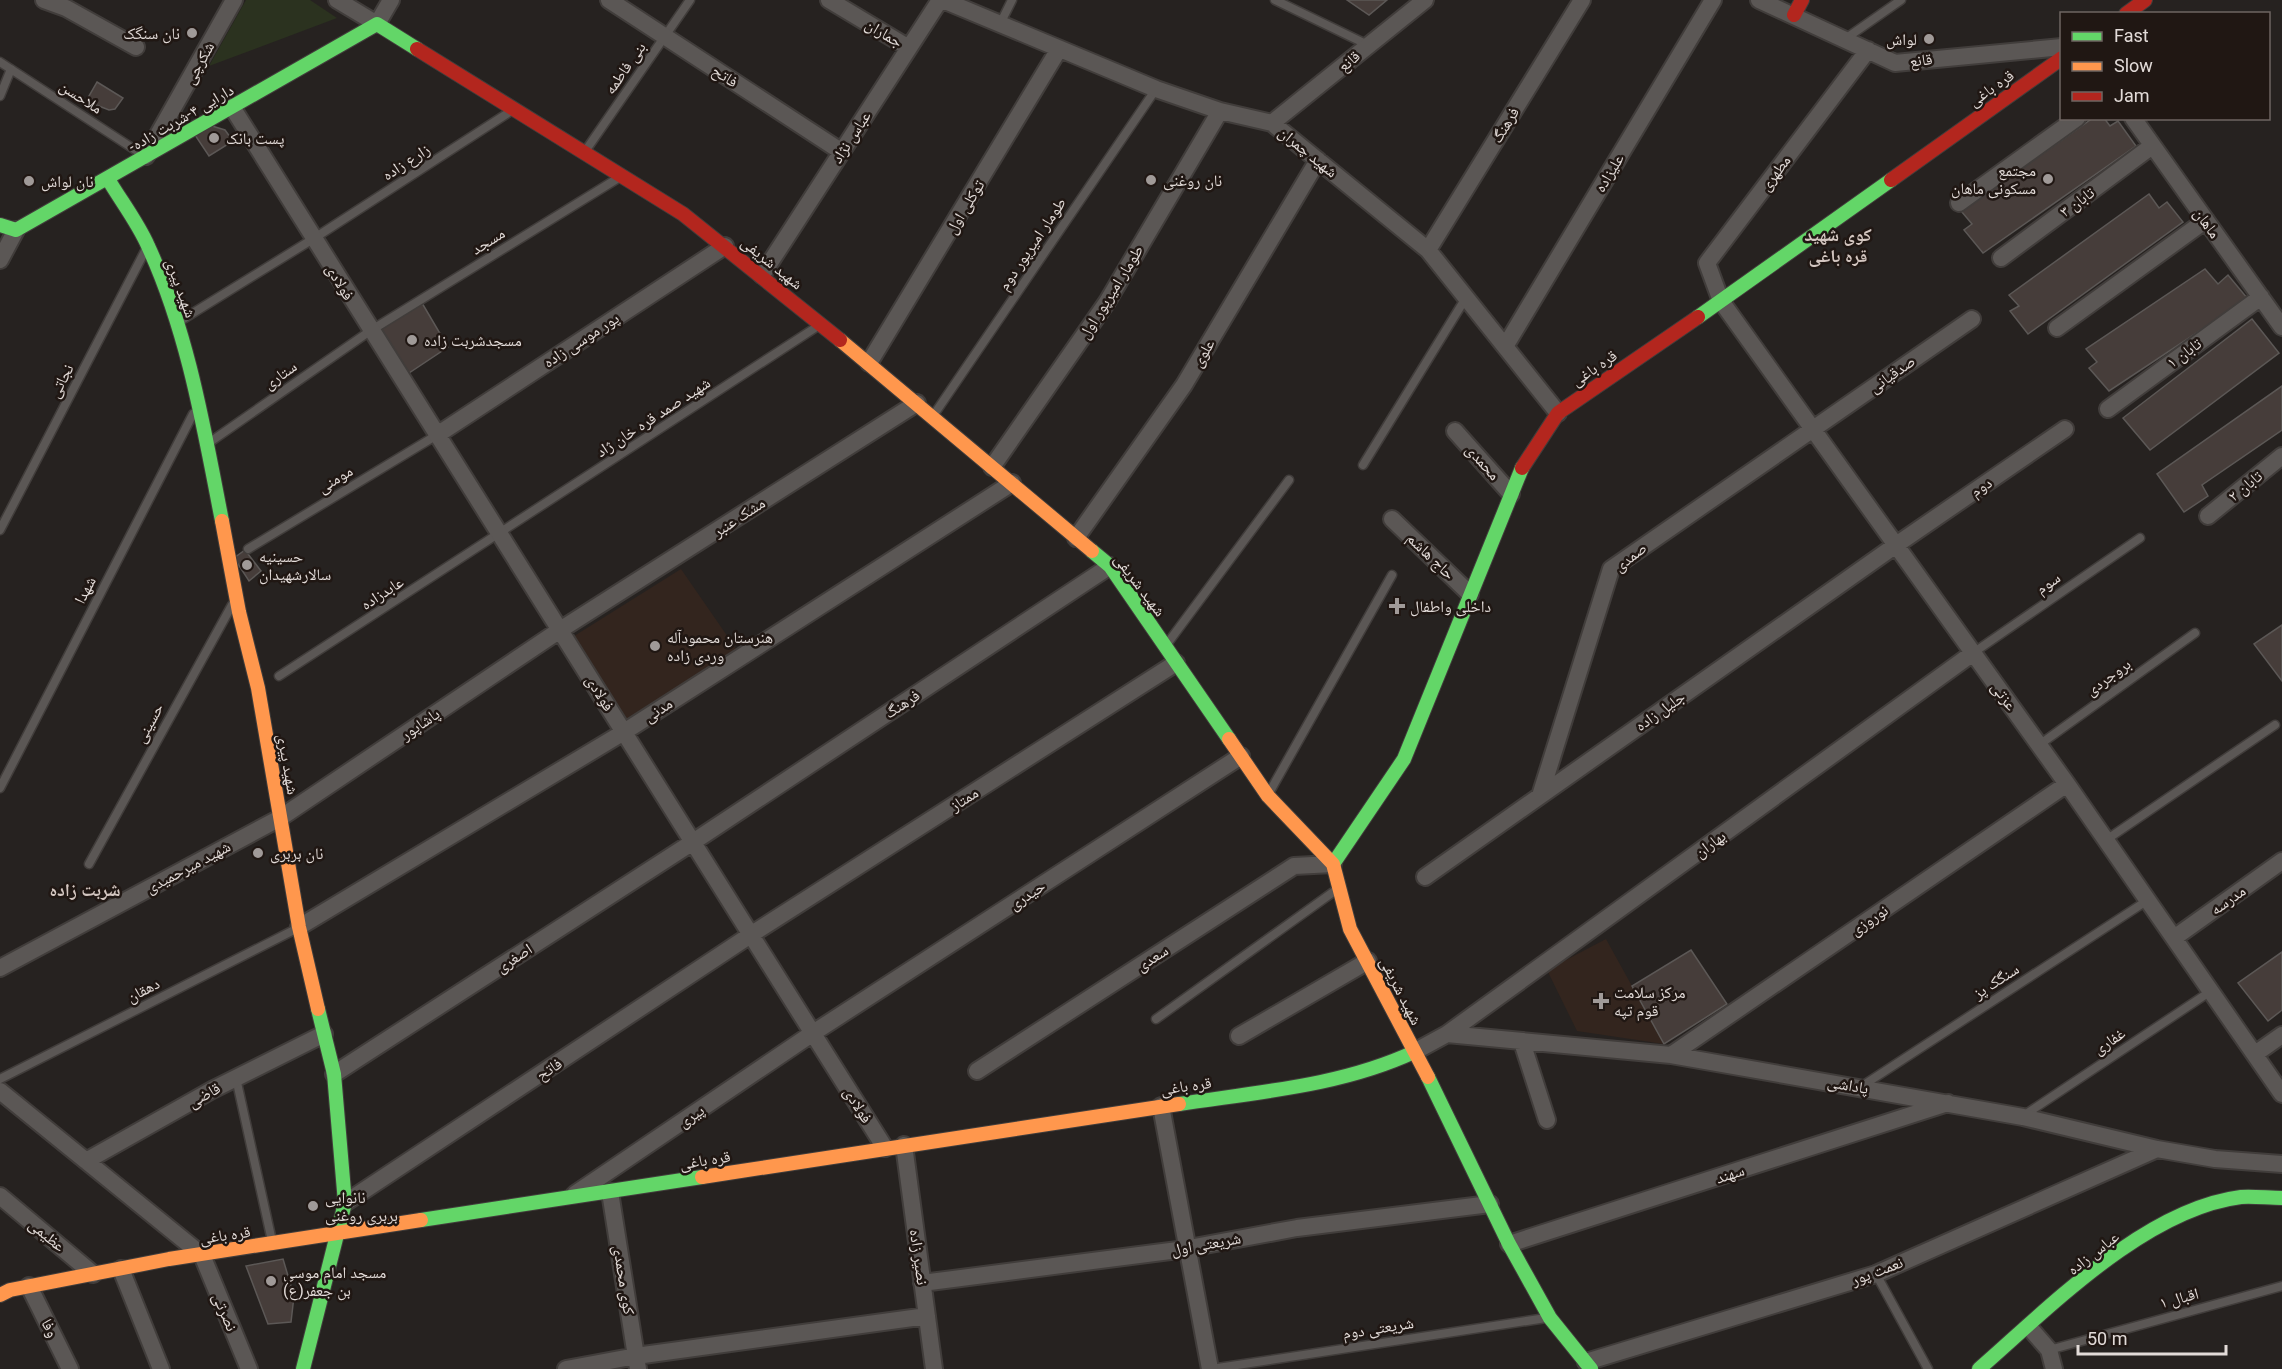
<svg xmlns="http://www.w3.org/2000/svg" width="2282" height="1369" viewBox="0 0 2282 1369" font-family="Roboto,'Noto Naskh Arabic',sans-serif">
  <rect width="100%" height="100%" fill="#262220"/>
  <!-- built -->
  <path fill="#33251e" d="M681 569 739 653 626 726 571 638Z
    M1606 939 1664 1044 1577 1031 1547 970Z"/>
  <!-- green -->
  <path fill="#2b321f" d="M246 0H310L337 18 209 66Z"/>
  <!-- building -->
  <path fill="#463d3a" stroke="#5c5856" stroke-width="1.5" d="M1347 0H1387L1369 15Z
    M97 82 123 98 115 109 109 110 86 101Z
    M2093 118H2104L2110 126 2118 121 2136 146 1983 253 1964 230 1972 224 1961 211Z
    M212 126 225 130 233 141 209 156 195 135Z
    M2149 194 2159 208 2167 202 2183 222 2028 334 2010 311 2019 306 2009 295Z
    M2205 269 2218 284 2228 275 2248 299 2109 391 2089 368 2097 362 2086 349Z
    M422 303 448 347 403 377 374 333Z
    M2252 319 2279 353 2150 450 2123 418Z
    M2282 386V430L2202 485 2208 496 2184 512 2157 474Z
    M245 550 261 571 249 581 234 558Z
    M2282 625V681L2254 644Z
    M1691 950 1727 1004 1664 1044 1632 986Z
    M2282 952V1010L2268 1021 2238 983Z
    M283 1259 294 1296 291 1322 268 1324 246 1266Z"/>
  <g fill="none" stroke-linecap="round" stroke-linejoin="round">
    <!-- lane casing -->
    <g stroke="#413d3b" stroke-width="11">
      <path id="lane" d="M1275 0 1368 45
        M1000 24 1012 0
        M1845 39 1901 0
        M0 62 143 155
        M0 96 11 69
        M586 150 690 0
        M180 321 313 239 511 111
        M933 416 1156 89
        M210 442 370 331 620 177
        M1363 465 1467 296
        M0 530 145 251
        M248 549 437 435
        M1167 644 1289 480
        M1973 653 2140 538
        M279 676 818 326
        M2039 745 2195 633
        M0 788 193 414
        M1269 793 1392 575
        M2106 840 2275 725
        M89 864 232 605
        M1156 1019 1336 890
        M236 1078 272 1241
        M0 1079 298 928
        M1862 1086 2148 900
        M2023 1116 2211 991
        M1876 1274 1928 1369
        M2049 1350 2282 1286
        M1211 1369 1546 1318"/>
    </g>
    <!-- street casing -->
    <g stroke="#413d3b" stroke-width="20">
      <path id="street" d="M44 0 66 8 136 47
        M337 0 377 24 391 0
        M609 0 842 152
        M829 0 909 48
        M943 0 1156 89 1220 111 1272 123 1428 250 1558 413
        M1759 0 1895 63 2062 47
        M1868 50 1707 263 1721 301 2067 784 2282 1094
        M232 107C447 455 667 801 885 1148
        M2133 118 2282 327
        M1272 123 1425 0
        M146 156 234 0
        M1959 203 2077 118
        M1428 250 1582 0
        M2001 258 2152 146
        M0 260 16 230
        M762 275 940 0
        M2057 328 2206 220
        M1506 345 1713 0
        M869 363 1059 49
        M2108 409 2261 297
        M1455 431 1511 494
        M437 435 725 246
        M992 467 1107 302 1220 111
        M2208 516 2282 456
        M1392 519 1470 594
        M1076 538 1184 385 1318 160
        M1540 796 1611 569 1972 319
        M1425 877 1896 545 2065 429
        M299 927 624 732 1012 483
        M2174 938 2282 861
        M0 968 280 818 560 630 917 403
        M1447 1034 1973 653
        M1239 1036 1368 961
        M1522 1042 1547 1120
        M1414 1052 1447 1034 1671 1055 2023 1117 2157 1149 2215 1159 2282 1164
        M2255 1054 2282 1035
        M1671 1055 2067 784
        M977 1071 1294 866 1333 864
        M334 1074 693 842 1110 566
        M0 1091 202 1255 249 1369
        M1161 1106 1210 1369
        M904 1145 934 1369
        M86 1161 212 1090 324 1034
        M610 1192 638 1369
        M575 1194 813 1033 1241 756
        M0 1196 93 1274
        M345 1203 752 934 1176 663
        M1509 1244 1948 1103
        M121 1269 161 1369
        M922 1283 1178 1250 1297 1228 1490 1204
        M29 1286 70 1369
        M2029 1327 2049 1350 2054 1369
        M1586 1362 1876 1274 2157 1149
        M566 1369 636 1356 927 1316"/>
    </g>
    <!-- fast casing -->
    <g stroke="#413d3b" stroke-width="16">
      <path id="fast" d="M108 179C121 201 138 223 148 246 188 332 204 429 222 521
        M0 225 16 230 377 24 417 49
        M1698 317 1891 180
        M1092 551 1110 566 1229 739
        M1333 864 1404 759 1522 468
        M1428 1077 1509 1244 1550 1318 1591 1369
        M1179 1104C1258 1092 1341 1086 1414 1052
        M421 1220 702 1177
        M303 1369 345 1203 334 1074 318 1009
        M1979 1369C2049 1308 2145 1209 2241 1197 2254 1196 2268 1198 2282 1198"/>
    </g>
    <!-- slow casing -->
    <g stroke="#413d3b" stroke-width="16">
      <path id="slow" d="M840 340 1092 551
        M222 521 239 612 258 688 299 927 318 1009
        M1229 739 1268 796 1333 864 1350 929 1428 1077
        M702 1177 1179 1104
        M0 1295 10 1290 169 1259 421 1220"/>
    </g>
    <!-- jam casing -->
    <g stroke="#413d3b" stroke-width="16">
      <path id="jam" d="M2126 14 2145 0
        M1794 15 1802 0
        M417 49 683 214 840 340
        M1891 180 2062 58
        M1522 468 1558 413 1698 317"/>
    </g>
    <!-- lane -->
    <use href="#lane" stroke="#5b5755" stroke-width="8"/>
    <!-- street -->
    <use href="#street" stroke="#5b5755" stroke-width="16"/>
    <!-- fast -->
    <use href="#fast" stroke="#63d668" stroke-width="14"/>
    <!-- slow -->
    <use href="#slow" stroke="#ff974d" stroke-width="14"/>
    <!-- jam -->
    <use href="#jam" stroke="#b3261e" stroke-width="14"/>
  </g>
  <!-- markers -->
  <g fill="#a09a98" stroke="#201713" stroke-width="2">
    <circle cx="192" cy="33" r="6"/>
    <circle cx="1929" cy="39" r="6"/>
    <circle cx="214" cy="138" r="6"/>
    <circle cx="2048" cy="179" r="6"/>
    <circle cx="1151" cy="180" r="6"/>
    <circle cx="29" cy="181" r="6"/>
    <circle cx="412" cy="340" r="6"/>
    <circle cx="247" cy="565" r="6"/>
    <path d="M1394 597h6v6h6v6h-6v6h-6v-6h-6v-6h6z"/>
    <circle cx="655" cy="646" r="6"/>
    <circle cx="258" cy="853" r="6"/>
    <path d="M1598 992h6v6h6v6h-6v6h-6v-6h-6v-6h6z"/>
    <circle cx="313" cy="1206" r="6"/>
    <circle cx="271" cy="1281" r="6"/>
  </g>
  <g text-anchor="middle" dominant-baseline="central" stroke-width="5" stroke-linejoin="round" paint-order="stroke">
    <!-- poi labels -->
    <g font-size="16" fill="#e2dbd8" stroke="#201713" text-anchor="start">
      <text x="180" y="33" text-anchor="end">نان سنگک</text>
      <text x="1917" y="39" text-anchor="end">لواش</text>
      <text x="226" y="138">پست بانک</text>
      <text x="2036" y="170" text-anchor="end">مجتمع<tspan x="2036" dy="18">مسکونی ماهان</tspan></text>
      <text x="1163" y="180">نان روغنی</text>
      <text x="41" y="181">نان لواش</text>
      <text x="424" y="340">مسجدشربت زاده</text>
      <text x="259" y="556">حسینیه<tspan x="259" dy="18">سالارشهیدان</tspan></text>
      <text x="1410" y="606">داخلی واطفال</text>
      <text x="667" y="637">هنرستان محمودآله<tspan x="667" dy="18">وردی زاده</tspan></text>
      <text x="270" y="853">نان بربری</text>
      <text x="1614" y="992">مرکز سلامت<tspan x="1614" dy="18">قوم تپه</tspan></text>
      <text x="325" y="1197">نانوایی<tspan x="325" dy="18">بربری روغنی</tspan></text>
      <text x="283" y="1272">مسجد امام موسی<tspan x="283" dy="18">بن جعفر(ع)</tspan></text>
    </g>
    <!-- street labels -->
    <g font-size="16" fill="#e2dbd8" stroke="#201713">
      <text transform="translate(884 33) rotate(31)">جماران</text>
      <text transform="translate(1921 60) rotate(-6)">قانع</text>
      <text transform="translate(1349 61) rotate(-39)">قانع</text>
      <text transform="translate(199 63) rotate(-61)">شکرچی</text>
      <text transform="translate(625 68) rotate(-55)">بنی فاطمه</text>
      <text transform="translate(725 76) rotate(33)">فاتح</text>
      <text transform="translate(1991 88) rotate(-35)">قره باغی</text>
      <text transform="translate(81 97) rotate(33)">ملاحسن</text>
      <text transform="translate(181 118) rotate(-30)">-دارایی ۴-شربت زاده</text>
      <text transform="translate(1505 125) rotate(-59)">فرهنگ</text>
      <text transform="translate(851 137) rotate(-57)">عباس نژاد</text>
      <text transform="translate(1308 152) rotate(39)">شهید چمران</text>
      <text transform="translate(406 162) rotate(-33)">زارع زاده</text>
      <text transform="translate(1609 173) rotate(-59)">علیزاده</text>
      <text transform="translate(1775 173) rotate(-53)">مطهری</text>
      <text transform="translate(2077 202) rotate(-36)">تابان ۳</text>
      <text transform="translate(965 207) rotate(-59)">توکلی اول</text>
      <text transform="translate(2207 223) rotate(54)">ماهان</text>
      <text transform="translate(488 241) rotate(-32)">مسجد</text>
      <text transform="translate(1032 244) rotate(-56)">طومار امیرپور دوم</text>
      <text transform="translate(772 263) rotate(39)">شهید شریفى</text>
      <text transform="translate(340 282) rotate(59)">فولادی</text>
      <text transform="translate(181 288) rotate(70)">شهید پیری</text>
      <text transform="translate(1111 292) rotate(-58)">طومار امیرپور اول</text>
      <text transform="translate(581 340) rotate(-33)">پور موسی زاده</text>
      <text transform="translate(1203 353) rotate(-59)">علوی</text>
      <text transform="translate(2184 353) rotate(-36)">تابان ۱</text>
      <text transform="translate(1594 368) rotate(-34)">قره باغی</text>
      <text transform="translate(1892 374) rotate(-35)">صدقیانی</text>
      <text transform="translate(280 375) rotate(-35)">ستاری</text>
      <text transform="translate(61 381) rotate(-63)">نجاتی</text>
      <text transform="translate(653 417) rotate(-33)">شهید صمد قره خان ژاد</text>
      <text transform="translate(1483 462) rotate(48)">محمدی</text>
      <text transform="translate(335 479) rotate(-31)">مومنی</text>
      <text transform="translate(2245 486) rotate(-39)">تابان ۲</text>
      <text transform="translate(1981 487) rotate(-34)">دوم</text>
      <text transform="translate(739 517) rotate(-33)">مشک عنبر</text>
      <text transform="translate(1431 556) rotate(44)">حاج هاشم</text>
      <text transform="translate(1630 557) rotate(-38)">صمدی</text>
      <text transform="translate(2048 583) rotate(-35)">سوم</text>
      <text transform="translate(1140 585) rotate(53)">شهید شریفى</text>
      <text transform="translate(85 590) rotate(-63)">شهدا</text>
      <text transform="translate(382 593) rotate(-33)">عابدزاده</text>
      <text transform="translate(2108 677) rotate(-36)">بروجردی</text>
      <text transform="translate(600 693) rotate(58)">فولادی</text>
      <text transform="translate(2004 696) rotate(54)">عزتی</text>
      <text transform="translate(902 704) rotate(-33)">فرهنگ</text>
      <text transform="translate(658 710) rotate(-33)">مدنی</text>
      <text transform="translate(1660 711) rotate(-35)">جلیل زاده</text>
      <text transform="translate(149 723) rotate(-61)">حسینی</text>
      <text transform="translate(420 724) rotate(-34)">پاشاپور</text>
      <text transform="translate(288 764) rotate(80)">شهید پیری</text>
      <text transform="translate(964 799) rotate(-33)">ممتاز</text>
      <text transform="translate(1710 844) rotate(-36)">بهاران</text>
      <text transform="translate(188 867) rotate(-28)">شهید میرحمیدی</text>
      <text transform="translate(1027 895) rotate(-33)">حیدری</text>
      <text transform="translate(2228 900) rotate(-35)">مدرسه</text>
      <text transform="translate(1869 920) rotate(-34)">نوروزی</text>
      <text transform="translate(514 958) rotate(-33)">اصغری</text>
      <text transform="translate(1152 958) rotate(-33)">سعدی</text>
      <text transform="translate(1996 981) rotate(-33)">سنگک پز</text>
      <text transform="translate(143 990) rotate(-27)">دهقان</text>
      <text transform="translate(1401 991) rotate(63)">شهید شریفى</text>
      <text transform="translate(2109 1041) rotate(-34)">غفاری</text>
      <text transform="translate(549 1069) rotate(-33)">فاتح</text>
      <text transform="translate(1848 1085) rotate(10)">پاداشی</text>
      <text transform="translate(1186 1086) rotate(-8)">قره باغی</text>
      <text transform="translate(204 1095) rotate(-29)">قاضی</text>
      <text transform="translate(858 1105) rotate(58)">فولادی</text>
      <text transform="translate(691 1116) rotate(-34)">پیری</text>
      <text transform="translate(705 1160) rotate(-9)">قره باغی</text>
      <text transform="translate(1730 1174) rotate(-18)">سهند</text>
      <text transform="translate(47 1235) rotate(40)">عظیمی</text>
      <text transform="translate(225 1235) rotate(-8)">قره باغی</text>
      <text transform="translate(1206 1244) rotate(-10)">شریعتی اول</text>
      <text transform="translate(2093 1253) rotate(-38)">عباس زاده</text>
      <text transform="translate(919 1257) rotate(82)">نصیر زاده</text>
      <text transform="translate(1877 1271) rotate(-21)">نعمت پور</text>
      <text transform="translate(624 1280) rotate(81)">کوی محمدی</text>
      <text transform="translate(2179 1298) rotate(-15)">اقبال ۱</text>
      <text transform="translate(225 1312) rotate(67)">نصرتی</text>
      <text transform="translate(50 1328) rotate(64)">وفا</text>
      <text transform="translate(1378 1328) rotate(-9)">شریعتی دوم</text>
    </g>
    <!-- neighbourhood labels -->
    <g font-size="18" font-weight="bold" fill="#d3c6c0" stroke="#201713">
      <text x="1838" y="234">کوی شهید<tspan x="1838" dy="21">قره باغی</tspan></text>
      <text x="85" y="889">شربت زاده</text>
    </g>
  </g>
  <!-- legend -->
  <rect x="2060" y="12" width="210" height="108" fill="#201713" stroke="#6e6562" stroke-width="1.5"/>
  <rect x="2072" y="32" width="30" height="9" fill="#63d668" stroke="#6e6562" stroke-width="1.5"/>
  <text x="2114" y="42" font-size="18" fill="#e2dbd8">Fast</text>
  <rect x="2072" y="62" width="30" height="9" fill="#ff974d" stroke="#6e6562" stroke-width="1.5"/>
  <text x="2114" y="72" font-size="18" fill="#e2dbd8">Slow</text>
  <rect x="2072" y="92" width="30" height="9" fill="#b3261e" stroke="#6e6562" stroke-width="1.5"/>
  <text x="2114" y="102" font-size="18" fill="#e2dbd8">Jam</text>
  <!-- scale -->
  <path d="M2078 1345v9h148v-9" fill="none" stroke="#e2dbd8" stroke-width="3"/>
  <text x="2087" y="1345" font-size="18" fill="#e2dbd8" stroke="#201713" stroke-width="4.5" paint-order="stroke">50 m</text>
</svg>
